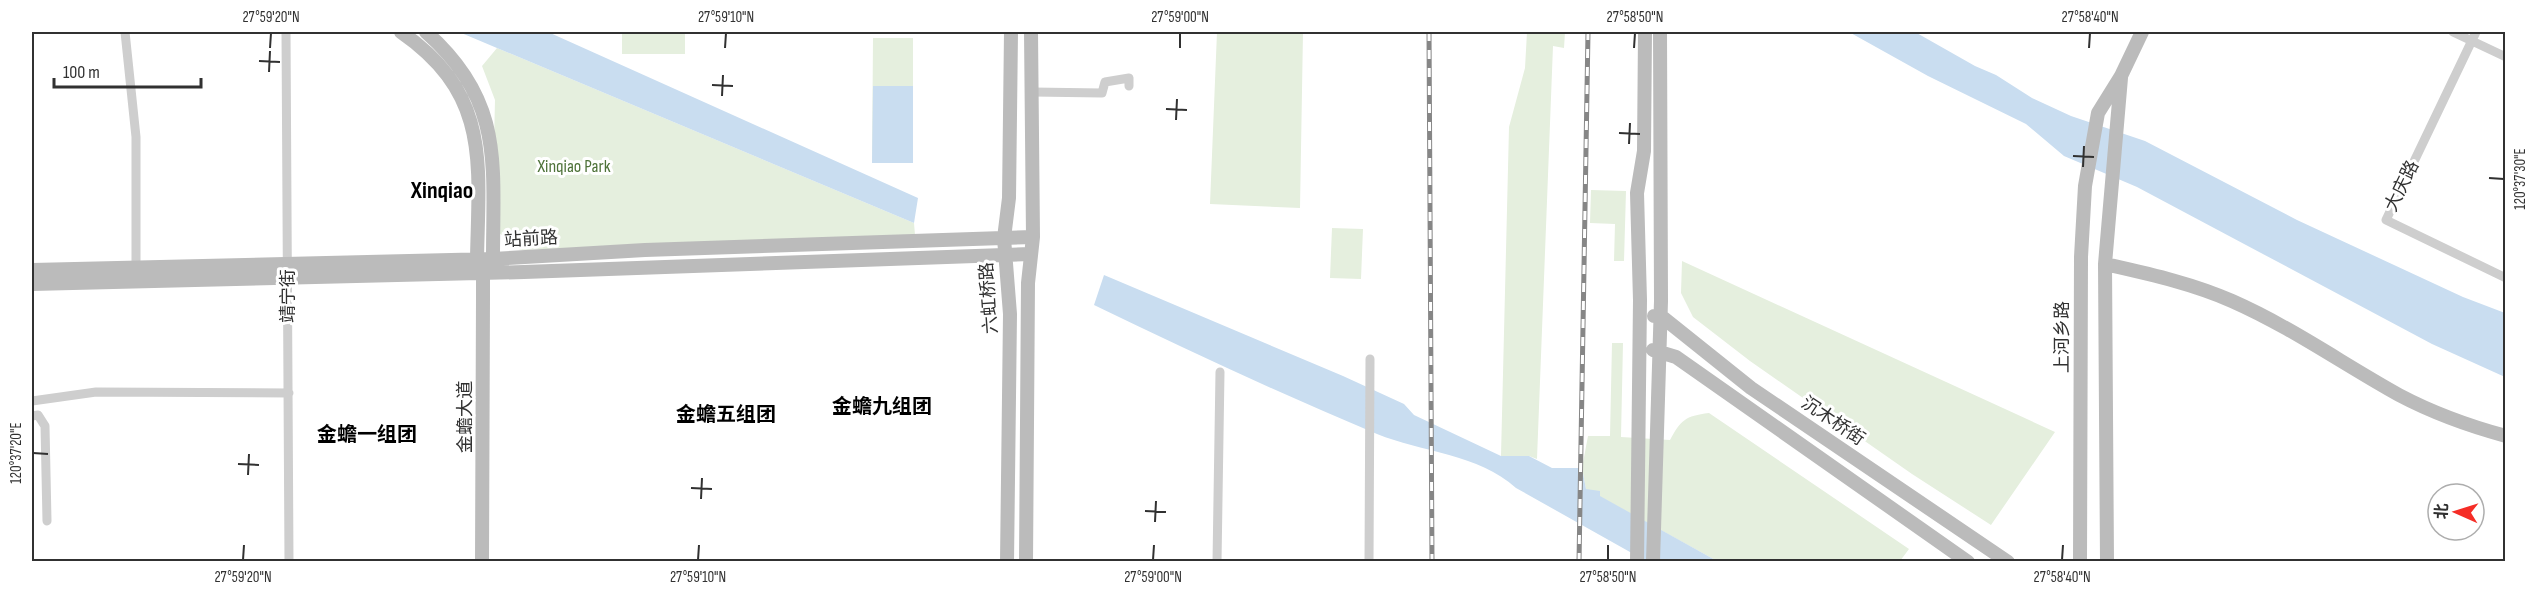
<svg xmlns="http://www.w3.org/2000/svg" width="2537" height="593" viewBox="0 0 2537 593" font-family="'Sofia Sans Condensed','Noto Sans SC',sans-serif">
  <rect width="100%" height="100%" fill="#fff"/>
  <!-- green -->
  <path fill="#e5efde" d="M622 32H685V54H622Z
    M1217 32H1303L1300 208 1210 204Z
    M1527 32H1565L1564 48 1553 46 1537 459 1529 456H1501L1509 127 1525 68Z
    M873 38H913V163H872Z
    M497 48 914 223 915 235 520 250 492 227 495 100 482 66Z
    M1591 190 1626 191 1624 261H1614L1615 224 1590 223Z
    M1332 228 1363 229 1361 279 1330 278Z
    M1682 261 2055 432 1991 525 1912 474 1750 361 1693 317 1681 293Z
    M1612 343H1623L1621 437 1670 440C1681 420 1685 416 1709 413L1909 549 1900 561H1717L1586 489 1582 468 1588 436H1610Z"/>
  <!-- water -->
  <path fill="#c9ddf0" d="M459 32H548L918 198 914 223Z
    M1849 32H1915L1975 66 1996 75 2032 98 2071 116 2145 141 2297 220 2463 297 2505 313V377L2432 344 2137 187 2064 156 2026 124 1928 76Z
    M873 86H913V163H872Z
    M1104 275 1343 376 1404 404 1414 415 1501 456H1529L1552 468H1582L1586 489 1600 491V496L1717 561H1646L1516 488C1479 454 1421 452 1377 434 1281 394 1187 350 1094 305Z"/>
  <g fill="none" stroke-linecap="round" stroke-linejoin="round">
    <!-- street -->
    <path stroke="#cecece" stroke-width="9" d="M125 32 136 137V272
      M286 32 289 562
      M2453 32 2506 57
      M2476 32 2386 220 2506 278
      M1033 92 1102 93 1105 82 1129 78V86
      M32 401 96 392 289 393
      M32 416 38 415 45 426 47 521
      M1217 562 1220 372
      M1369 562 1370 359"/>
    <!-- secondary -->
    <path stroke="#bbb" stroke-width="14" d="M401 32C490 94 479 161 477 258L483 274V297L482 562
      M426 32C504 101 493 163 493 259L489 264
      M2105 264C2149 274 2191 283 2232 301 2291 327 2343 364 2399 395 2433 413 2469 426 2506 436
      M32 270 493 259 645 250 1033 237
      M32 284 524 272 1030 254
      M1654 316H1661L1751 388 2008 562
      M1653 350 1676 357 1968 562
      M1007 562 1010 314 1004 238 1009 198 1011 32
      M1026 562 1028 283 1033 237 1031 32
      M1637 562 1640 300 1637 193 1644 151 1645 32
      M1653 562 1661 301 1660 32
      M2080 562 2081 257 2085 186 2098 113 2121 76 2142 32
      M2107 562 2105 264 2121 78"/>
    <!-- rail casing -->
    <g stroke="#868686" stroke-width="5">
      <path id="rail" d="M1429 32 1432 562
        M1579 562 1588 32"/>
    </g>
    <!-- rail -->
    <use href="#rail" stroke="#fff" stroke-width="3" stroke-dasharray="9" stroke-linecap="butt"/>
  </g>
  <!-- ticks -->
  <path fill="none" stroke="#313131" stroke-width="2" d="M270 48 271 33M725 48 726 33M1180 48V33M1634 48 1635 33M2089 48 2090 33M259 61 280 62M269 72 270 51M712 85 733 86M722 96 723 75M1166 109 1187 110M1176 120 1177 99M1619 133 1640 134M1629 144 1630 123M2073 156 2094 157M2083 167 2084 146M2489 178 2504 179M33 453 48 454M238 464 259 465M248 475 249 454M691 488 712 489M701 499 702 478M1145 511 1166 512M1155 522 1156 501M243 560 244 545M698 560 699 545M1153 560 1154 545M1608 560V545M2062 560 2063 545"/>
  <g text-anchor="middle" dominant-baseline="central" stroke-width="6" stroke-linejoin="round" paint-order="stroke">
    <!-- park labels -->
    <g font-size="18" fill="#4e7239" stroke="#fff">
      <text x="574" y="166">Xinqiao Park</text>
    </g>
    <!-- street labels -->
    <g font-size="18" fill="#313131" stroke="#fff">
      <text transform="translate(2402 186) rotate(-64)">大庆路</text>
      <text transform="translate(531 239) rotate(-3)">站前路</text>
      <text transform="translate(288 296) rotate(-90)">靖宁街</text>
      <text transform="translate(989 298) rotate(-94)">六虹桥路</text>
      <text transform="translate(2062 337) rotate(-90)">上河乡路</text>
      <text transform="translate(465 417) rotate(-90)">金蟾大道</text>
      <text transform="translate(1833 421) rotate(34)">沉木桥街</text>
    </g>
    <!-- neighbourhood labels -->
    <g font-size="20" font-weight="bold" fill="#000" stroke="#fff">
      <text x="882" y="407">金蟾九组团</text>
      <text x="726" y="415">金蟾五组团</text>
      <text x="367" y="435">金蟾一组团</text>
    </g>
    <!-- district labels -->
    <g font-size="24" font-weight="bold" fill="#000" stroke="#fff">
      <text x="442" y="190">Xinqiao</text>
    </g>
  </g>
  <!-- border -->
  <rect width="2537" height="593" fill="none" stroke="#ffffff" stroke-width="66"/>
  <!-- north arrow -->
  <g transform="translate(2456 512) rotate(273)"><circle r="28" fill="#ffffff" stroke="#adadad" stroke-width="1.5"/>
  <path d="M0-4.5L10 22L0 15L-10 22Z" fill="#f52d26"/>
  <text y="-9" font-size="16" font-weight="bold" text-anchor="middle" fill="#313131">北</text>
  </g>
  <!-- scale -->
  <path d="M54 78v9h147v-9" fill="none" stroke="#313131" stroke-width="3"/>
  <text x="63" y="78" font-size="18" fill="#313131" stroke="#ffffff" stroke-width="4.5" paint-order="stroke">100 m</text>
  <rect x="33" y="33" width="2471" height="527" fill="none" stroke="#313131" stroke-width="2"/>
  <g font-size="15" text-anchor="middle" fill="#313131">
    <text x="271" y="22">27°59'20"N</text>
    <text x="726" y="22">27°59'10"N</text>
    <text x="1180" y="22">27°59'00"N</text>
    <text x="1635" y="22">27°58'50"N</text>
    <text x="2090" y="22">27°58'40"N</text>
    <text transform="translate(2520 179) rotate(-90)" y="5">120°37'30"E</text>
    <text transform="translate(16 453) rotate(-90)" y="5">120°37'20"E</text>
    <text x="243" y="582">27°59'20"N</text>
    <text x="698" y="582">27°59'10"N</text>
    <text x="1153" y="582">27°59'00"N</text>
    <text x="1608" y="582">27°58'50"N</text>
    <text x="2062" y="582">27°58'40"N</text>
  </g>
</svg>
